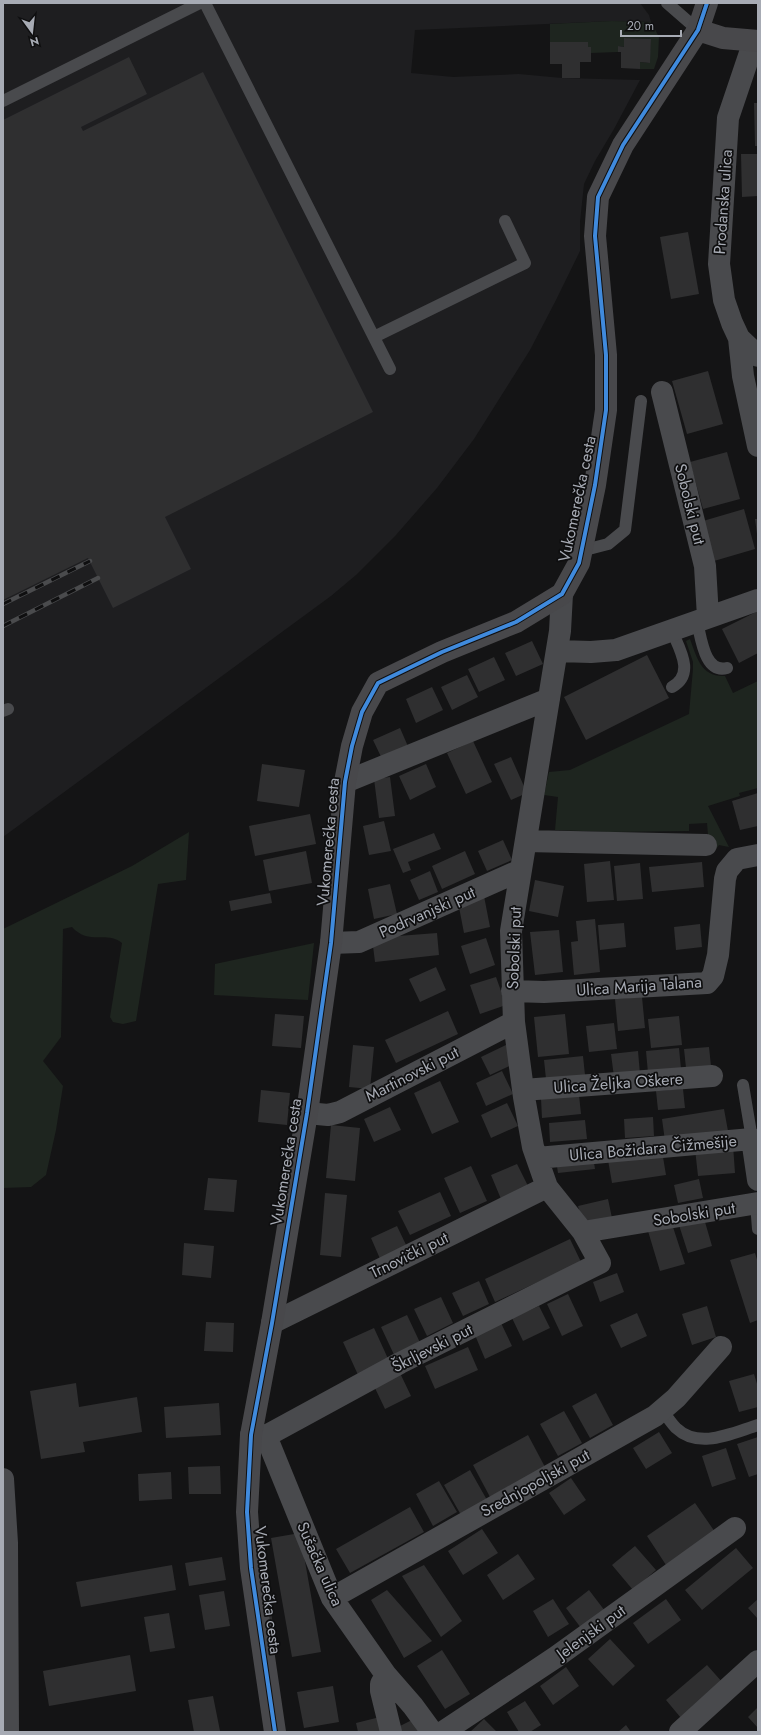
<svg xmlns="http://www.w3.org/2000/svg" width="761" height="1735" viewBox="0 0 761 1735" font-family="Jost,sans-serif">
  <rect width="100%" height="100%" fill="#141415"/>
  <!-- built -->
  <path fill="#1e1e20" d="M3 3H640L649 15 651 22 612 21 415 30 411 73 453 77 519 74 562 78 640 80 614 129 595 161 584 184 580 222V251L556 300 530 350 474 439 437 488 396 535 356 575 331 596 3 837Z"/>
  <!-- green -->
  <path fill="#1e251f" d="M612 21 651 22 659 37 658 57 654 69H640V62L649 63 651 39 624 38V47L618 46V52L591 53V47H588V42H550V24Z
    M690 639C697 658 701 677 725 676L733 693 758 681V788L739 793 740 796 708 806 729 847 719 845 716 849 714 847 709 848 707 823 689 824V831L609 832 555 830 558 797 544 795 549 772 570 770 689 714 693 669V662L686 641Z
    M189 832 186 880 158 884 136 1021 123 1024 113 1022 110 1017 122 943C107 930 89 946 72 927L63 929 61 1037 43 1061 63 1086 56 1130 46 1175 31 1187 3 1188V929L132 866Z
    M314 943 308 1000 214 995 215 964Z"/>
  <!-- building -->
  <path fill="#2f2f30" d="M624 38 651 39 650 63 640 62V69L621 68V52H618V46L624 47Z
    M550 42H588V47H591V62H580V78H562V64H550Z
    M129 57 147 94 81 127 83 131 203 72 373 412 165 517 191 569 113 608 88 558 3 600V120Z
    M754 103H758V146H755Z
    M741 154H758V196L742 197Z
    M688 232 699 294 671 299 660 237Z
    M708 371 723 424 687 434 672 381Z
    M727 452 740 499 703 509 690 462Z
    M744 509 755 549 714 561 703 521Z
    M755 519H758V534H757Z
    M758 611V653L739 663 722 629Z
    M532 641 543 664 516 676 505 653Z
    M647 655 669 698 586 740 564 697Z
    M494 657 505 680 479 692 468 669Z
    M467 675 478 697 452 710 441 687Z
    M432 687 443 710 416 723 406 699Z
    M400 728 410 751 384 763 373 740Z
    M473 741 492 782 466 794 447 753Z
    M511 757 527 793 511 800 494 764Z
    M262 764 305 770 299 807 257 801Z
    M426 764 436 787 410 800 399 776Z
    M390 777 395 816 379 818 374 779Z
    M758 793V826L740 830 732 801Z
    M310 814 316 844 255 856 249 826Z
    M384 821 391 851 369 855 363 826Z
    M434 833 441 849 408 862 411 870 403 873 393 849Z
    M503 840 512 860 487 871 478 851Z
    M306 851 312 883 269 891 263 860Z
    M465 851 475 874 442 889 432 866Z
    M610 861 614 900 587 902 584 864Z
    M702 862 704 887 652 892 649 867Z
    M640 863 643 899 617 901 614 866Z
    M430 871 438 892 419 900 410 880Z
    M535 880 564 886 558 917 529 911Z
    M390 884 397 914 374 919 368 889Z
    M270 893 272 903 231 911 229 901Z
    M484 896 490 927 464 933 458 902Z
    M595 919 600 972 574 975 571 942 578 941 576 921Z
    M624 923 626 947 600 950 598 925Z
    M700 924 702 947 676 950 674 927Z
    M559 930 563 972 535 975 530 932Z
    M437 933 439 955 375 962 372 938Z
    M486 938 495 965 470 974 461 946Z
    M436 967 446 990 420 1002 409 979Z
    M496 977 506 1005 480 1014 470 985Z
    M642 997 645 1028 618 1031 615 999Z
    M448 1011 458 1034 396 1063 385 1040Z
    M275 1014 304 1016 301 1048 272 1046Z
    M565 1014 569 1054 538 1057 534 1017Z
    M679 1016 682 1045 651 1048 648 1019Z
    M614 1023 617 1049 589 1052 586 1026Z
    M508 1044 516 1063 490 1075 481 1057Z
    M353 1045 374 1047 370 1089 349 1087Z
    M709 1047 711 1066 686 1068 684 1049Z
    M679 1048 681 1069 648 1073 646 1051Z
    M638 1051 640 1074 614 1077 611 1054Z
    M583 1056 585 1075 546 1079 544 1060Z
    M502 1071 513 1094 486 1106 476 1083Z
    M440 1081 459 1122 432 1134 414 1093Z
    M683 1089 685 1108 658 1110 656 1091Z
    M261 1090 290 1093 287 1125 258 1122Z
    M579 1095 581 1114 542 1118 541 1099Z
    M507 1103 518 1126 491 1138 481 1115Z
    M390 1107 401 1130 374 1142 364 1119Z
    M724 1109 728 1131 665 1141 662 1119Z
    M653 1117 654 1136 625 1138 624 1119Z
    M585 1120 587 1139 550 1142 549 1123Z
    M331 1125 360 1128 355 1181 326 1178Z
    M733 1145 735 1173 698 1176 695 1149Z
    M662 1151 666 1175 612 1183 608 1160Z
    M593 1156 595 1169 558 1173 556 1160Z
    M517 1164 528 1186 501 1199 491 1175Z
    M471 1166 487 1201 460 1213 444 1178Z
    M208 1178 237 1180 234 1212 204 1210Z
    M699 1179 703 1198 678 1203 674 1185Z
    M440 1192 451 1216 410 1235 398 1211Z
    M325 1193 347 1195 341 1257 320 1255Z
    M608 1199 612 1218 583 1225 578 1206Z
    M703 1215 712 1246 688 1253 678 1222Z
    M672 1224 685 1264 660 1271 648 1231Z
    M397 1226 408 1249 381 1261 371 1238Z
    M570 1239 581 1262 495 1302 485 1279Z
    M184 1243 214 1246 211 1278 182 1275Z
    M755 1253 758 1263V1320L750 1323 730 1260Z
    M617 1273 624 1292 600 1302 593 1282Z
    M479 1281 489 1304 463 1316 452 1293Z
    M568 1294 583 1326 562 1336 547 1304Z
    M441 1297 453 1323 427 1336 414 1309Z
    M539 1306 550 1328 523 1341 512 1318Z
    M707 1306 716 1337 692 1345 682 1314Z
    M637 1313 647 1336 621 1348 610 1325Z
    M407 1315 423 1349 397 1361 381 1327Z
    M206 1322 234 1323 233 1352 204 1351Z
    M501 1323 512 1346 485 1359 475 1335Z
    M374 1328 390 1363 359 1377 343 1342Z
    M468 1347 478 1370 435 1389 425 1366Z
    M400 1373 411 1396 385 1409 374 1386Z
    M754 1374 758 1387V1407L739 1412 729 1381Z
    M76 1383 79 1407 137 1397 142 1432 83 1442 85 1452 41 1459 30 1391Z
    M596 1393 613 1425 590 1438 572 1406Z
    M219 1403 221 1435 166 1438 164 1407Z
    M564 1411 582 1443 558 1456 540 1424Z
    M659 1432 672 1453 646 1469 633 1448Z
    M528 1435 545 1467 490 1497 473 1465Z
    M758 1437V1474L749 1477 737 1444Z
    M726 1448 736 1479 712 1487 702 1456Z
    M220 1466 221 1494H189L188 1467Z
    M470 1470 487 1500 461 1515 444 1485Z
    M171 1472 172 1499 139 1501 138 1474Z
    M571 1478 586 1500 564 1515 549 1493Z
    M439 1481 457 1512 433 1526 416 1494Z
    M695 1503 715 1532 666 1565 647 1536Z
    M410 1507 424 1532 350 1573 336 1549Z
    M482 1529 498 1553 463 1575 448 1551Z
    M300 1533 321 1652 292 1657 271 1538Z
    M635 1546 656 1570 633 1590 612 1565Z
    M736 1548 753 1568 702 1610 685 1590Z
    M518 1554 535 1579 503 1600 487 1575Z
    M222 1557 226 1580 189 1586 185 1563Z
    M172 1565 176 1590 81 1607 76 1582Z
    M424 1565 462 1621 441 1637 402 1576Z
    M387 1590 432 1641 404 1658 371 1600Z
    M589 1590 605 1611 581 1628 566 1608Z
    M224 1591 230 1626 205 1630 199 1595Z
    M553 1599 569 1624 548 1637 533 1611Z
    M666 1599 681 1620 648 1644 633 1623Z
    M758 1599V1619L748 1608Z
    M267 1611H271L273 1625 270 1626Z
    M169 1613 175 1648 150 1652 144 1617Z
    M610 1639 635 1666 613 1686 588 1659Z
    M442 1650 470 1694 445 1709 417 1666Z
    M130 1655 136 1691 49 1706 43 1671Z
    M707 1665 723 1683 681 1718 666 1700Z
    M566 1667 579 1686 553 1705 540 1686Z
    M333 1686 339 1722 304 1728 297 1692Z
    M213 1696 220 1731 194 1732 188 1700Z
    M525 1701 541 1725 530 1732H519L507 1712Z
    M758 1707V1728L748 1717Z
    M380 1717 384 1732H358L356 1723Z
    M416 1718 422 1732H396L394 1729Z
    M484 1719 497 1732H470Z
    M626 1725 631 1732H618Z"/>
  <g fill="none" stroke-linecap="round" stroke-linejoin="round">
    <!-- lane -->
    <path stroke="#494a4d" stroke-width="12" d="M205 3 390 369
      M667 3 698 30
      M3 101 200 3
      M374 337 525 263 505 221
      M581 551 608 544 625 530 641 401
      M697 622C701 636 704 674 727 668
      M672 687C695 674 680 650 672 631
      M3 711 8 709
      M743 1085 752 1139
      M756 1203 758 1229
      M662 1411C667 1416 671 1423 676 1428 699 1450 732 1433 758 1425"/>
    <!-- street -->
    <path stroke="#494a4d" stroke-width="22" d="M754 41 728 118 719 264 724 300 732 323 739 338 758 356
      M739 338 743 376 758 446
      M662 392 705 566 708 617
      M557 651 591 652 616 650 758 600
      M345 782 549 699
      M526 841 706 845
      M331 943 359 942 521 870
      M512 991 544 992 707 983 713 976 718 955 725 879 727 871 737 859 758 855
      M523 1090 712 1076
      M307 1113 328 1115 340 1112 514 1022
      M537 1158 752 1139 758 1180
      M583 1232 758 1203
      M272 1323 547 1187
      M251 1435 266 1436 332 1598 386 1675 413 1706 432 1732
      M266 1436 400 1363 600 1263 583 1232 547 1187 533 1147 524 1097 514 1022 511 931 560 631 562 594
      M3 1479 7 1543 8 1732
      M332 1598 655 1416 676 1398 721 1347
      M386 1675 381 1684V1691L391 1732
      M443 1732 556 1657 735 1528
      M680 1732 758 1661"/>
    <!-- secondary -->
    <path stroke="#48484b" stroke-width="22" d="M698 30 723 38 758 41
      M275 1732 251 1568 247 1512 251 1435 272 1323 307 1113 331 943 345 782 352 746 362 712 378 683 442 652 516 622 562 594 579 563 595 485 606 410V355L595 236 598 197 623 145 698 30 707 3"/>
    <!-- rail casing -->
    <g stroke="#4a4b4d" stroke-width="4.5">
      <path id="rail" d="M3 604 90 561
        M3 626 98 578"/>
    </g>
    <!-- rail -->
    <use href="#rail" stroke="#0f0f10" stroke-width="3" stroke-dasharray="9" stroke-linecap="butt"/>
    <!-- cycleway casing -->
    <g stroke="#0f0f10" stroke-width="6">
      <path id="cycleway" d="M275 1732 251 1568 247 1512 251 1435 272 1323 307 1113 331 943 345 782 352 746 362 712 378 683 442 652 516 622 562 594 579 563 595 485 606 410V355L595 236 598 197 623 145 698 30 707 3"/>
    </g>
    <!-- cycleway -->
    <use href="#cycleway" stroke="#408adc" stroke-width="4"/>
  </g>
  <g text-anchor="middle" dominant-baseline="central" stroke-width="3.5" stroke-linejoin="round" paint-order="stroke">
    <!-- street labels -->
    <g font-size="16" fill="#a7abb4" stroke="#0f0f10">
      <text transform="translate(723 202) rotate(-86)">Prodanska ulica</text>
      <text transform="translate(577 499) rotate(-78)">Vukomerečka cesta</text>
      <text transform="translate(690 504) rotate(76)">Sobolski put</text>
      <text transform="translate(328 842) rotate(-85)">Vukomerečka cesta</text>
      <text transform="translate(427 912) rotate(-24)">Podrvanjski put</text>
      <text transform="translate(514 948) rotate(-88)">Sobolski put</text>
      <text transform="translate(639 986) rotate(-4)">Ulica Marija Talana</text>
      <text transform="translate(412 1074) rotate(-27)">Martinovski put</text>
      <text transform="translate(618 1083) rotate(-4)">Ulica Željka Oškere</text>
      <text transform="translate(653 1148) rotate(-5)">Ulica Božidara Čižmešije</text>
      <text transform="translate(286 1162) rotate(-81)">Vukomerečka cesta</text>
      <text transform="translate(694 1214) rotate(-9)">Sobolski put</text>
      <text transform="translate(409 1255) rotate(-26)">Trnovički put</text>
      <text transform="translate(432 1348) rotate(-27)">Škrljevski put</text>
      <text transform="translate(535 1483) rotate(-29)">Srednjopoljski put</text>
      <text transform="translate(320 1564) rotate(66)">Sušačka ulica</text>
      <text transform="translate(268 1590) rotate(83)">Vukomerečka cesta</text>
      <text transform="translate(591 1632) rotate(-36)">Jelenjski put</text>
    </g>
  </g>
  <!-- border -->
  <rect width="761" height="1735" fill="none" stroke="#a7abb4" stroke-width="8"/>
  <!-- north arrow -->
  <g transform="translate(32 32) rotate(165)" stroke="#0f0f10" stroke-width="3" paint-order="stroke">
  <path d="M0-3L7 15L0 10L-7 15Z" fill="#a7abb4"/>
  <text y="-6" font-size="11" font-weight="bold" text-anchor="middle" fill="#a7abb4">N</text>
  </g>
  <!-- scale -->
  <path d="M621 30v6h60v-6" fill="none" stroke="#a7abb4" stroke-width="2"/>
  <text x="627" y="30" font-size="12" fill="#a7abb4" stroke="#0f0f10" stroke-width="3" paint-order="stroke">20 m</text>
</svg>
